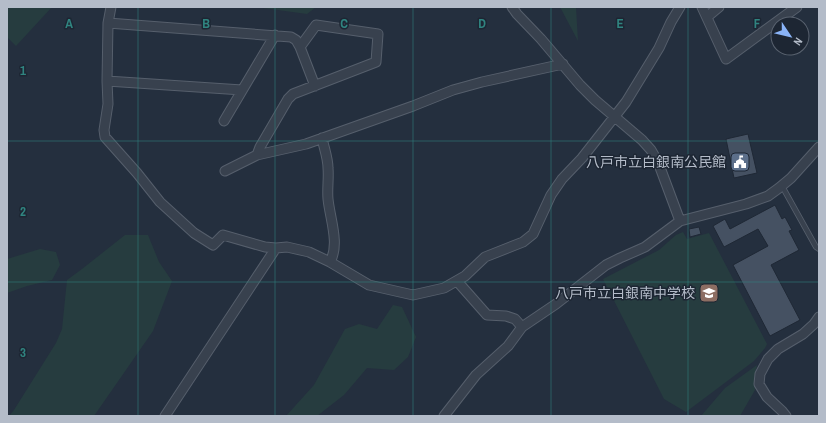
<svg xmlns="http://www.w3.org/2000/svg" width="826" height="423" viewBox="0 0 826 423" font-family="'Archivo Narrow','Noto Sans JP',sans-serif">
  <rect width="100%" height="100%" fill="#242f3e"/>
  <!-- green -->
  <path fill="#263c3f" d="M7 7H52L16 46 7 37Z
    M256 7H316L307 14Z
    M560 7H576L578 41Z
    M683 232 687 239 709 233 767 344 765 348 754 361 686 412 664 399 603 279 659 250 676 235Z
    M125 235H148L159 262 172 281 153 331 94 416H9L14 410 56 343 62 329 67 280 82 269Z
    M40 249 56 252 60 265 52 280 27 286 7 293V259Z
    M393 305 402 307 416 337 408 357 394 370 367 368 344 395 317 416H286L314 385 345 329 359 324 377 329Z
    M757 365 754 380 755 390 740 416H701L725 388Z"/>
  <!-- building -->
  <path fill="#455162" stroke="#1f2835" d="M748 134 757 173 734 178 726 139Z
    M775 205 782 219 785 217 792 230 789 231 799 250 771 265 800 320 770 336 733 265 768 246 758 229 724 247 713 226 725 219 730 229Z
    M699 227 701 234 690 237 689 229Z"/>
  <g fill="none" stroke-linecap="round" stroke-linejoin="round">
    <!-- lane casing -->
    <g stroke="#565f6c" stroke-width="6">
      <path id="lane" d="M782 186 816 247 819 249"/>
    </g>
    <!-- street casing -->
    <g stroke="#565f6c" stroke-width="11">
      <path id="street" d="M111 7 108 23 107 81 108 104 104 130 105 137 137 173 160 202 194 233 213 245 223 235 265 247 276 248 287 247 309 252 330 262 369 285 413 295 444 288 465 276 485 257 523 242 533 234 551 195 562 179 582 158 626 102 659 48 671 22 680 7
        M512 7 517 14 541 39 580 85 595 100 642 140 651 150 658 162 680 221 746 204 768 196 779 188 791 178 819 147
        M702 7 726 59 797 7
        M707 17 719 7
        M108 23 291 37 296 40 300 47 315 86
        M107 81 242 90
        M224 121 275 35
        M322 138C324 148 328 158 328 168 329 178 327 189 328 199 330 219 340 244 330 262
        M257 155 260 147 288 99 293 94 376 62 378 34 316 25 300 47
        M225 171 257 155 306 144 413 106 453 90 482 82 563 64
        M457 281 487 315 506 316 515 319 522 327
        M165 416 276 248
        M444 416 476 375 508 346 522 327 556 304 606 265 620 258 645 247 680 221
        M786 416 782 411 767 397 759 384 760 374 768 359 778 349 803 334 814 324 819 317"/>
    </g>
    <!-- lane -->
    <use href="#lane" stroke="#38414e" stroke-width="4.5"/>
    <!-- street -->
    <use href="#street" stroke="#38414e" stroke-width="9"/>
  </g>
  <!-- grid -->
  <path fill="none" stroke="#308480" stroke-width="1" stroke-opacity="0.55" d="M138 7V416M275 7V416M413 7V416M551 7V416M688 7V416M7 141H819M7 282H819"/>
  <!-- icons -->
  <defs>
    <g id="civic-square" transform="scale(1)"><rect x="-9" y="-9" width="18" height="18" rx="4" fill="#5c6f8a" stroke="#1d2633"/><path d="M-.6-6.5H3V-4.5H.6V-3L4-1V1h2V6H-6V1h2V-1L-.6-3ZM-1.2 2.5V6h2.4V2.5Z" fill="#fff"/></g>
    <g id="school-square" transform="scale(1)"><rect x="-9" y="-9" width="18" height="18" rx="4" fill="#8d6e63" stroke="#1d2633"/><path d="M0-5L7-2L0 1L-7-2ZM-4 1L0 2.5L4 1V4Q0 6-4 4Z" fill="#fff"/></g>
  </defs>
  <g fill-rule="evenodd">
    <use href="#civic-square" x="740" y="162"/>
    <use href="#school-square" x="709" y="293"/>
  </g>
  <g text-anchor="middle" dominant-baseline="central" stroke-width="3" stroke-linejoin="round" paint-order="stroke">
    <!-- poi labels -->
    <g font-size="14" fill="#b4bcc9" stroke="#1d2633" text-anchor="end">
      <text x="726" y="162">八戸市立白銀南公民館</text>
      <text x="695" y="293">八戸市立白銀南中学校</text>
    </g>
  </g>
  <g font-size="13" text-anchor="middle" font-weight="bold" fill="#308480" stroke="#1d2633" stroke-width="3" stroke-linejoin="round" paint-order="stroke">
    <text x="69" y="28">A</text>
    <text x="206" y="28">B</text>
    <text x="344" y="28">C</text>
    <text x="482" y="28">D</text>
    <text x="620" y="28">E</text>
    <text x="757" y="28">F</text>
    <text x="23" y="75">1</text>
    <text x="23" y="216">2</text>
    <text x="23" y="357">3</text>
  </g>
  <!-- border -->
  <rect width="826" height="423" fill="none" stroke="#b4bcc9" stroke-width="16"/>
  <!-- north arrow -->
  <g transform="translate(790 36) rotate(125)"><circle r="19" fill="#1d2633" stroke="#59626f"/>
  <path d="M0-3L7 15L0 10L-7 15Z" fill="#8ab4f8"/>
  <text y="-6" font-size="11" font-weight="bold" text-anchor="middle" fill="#b4bcc9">N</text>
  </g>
</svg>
